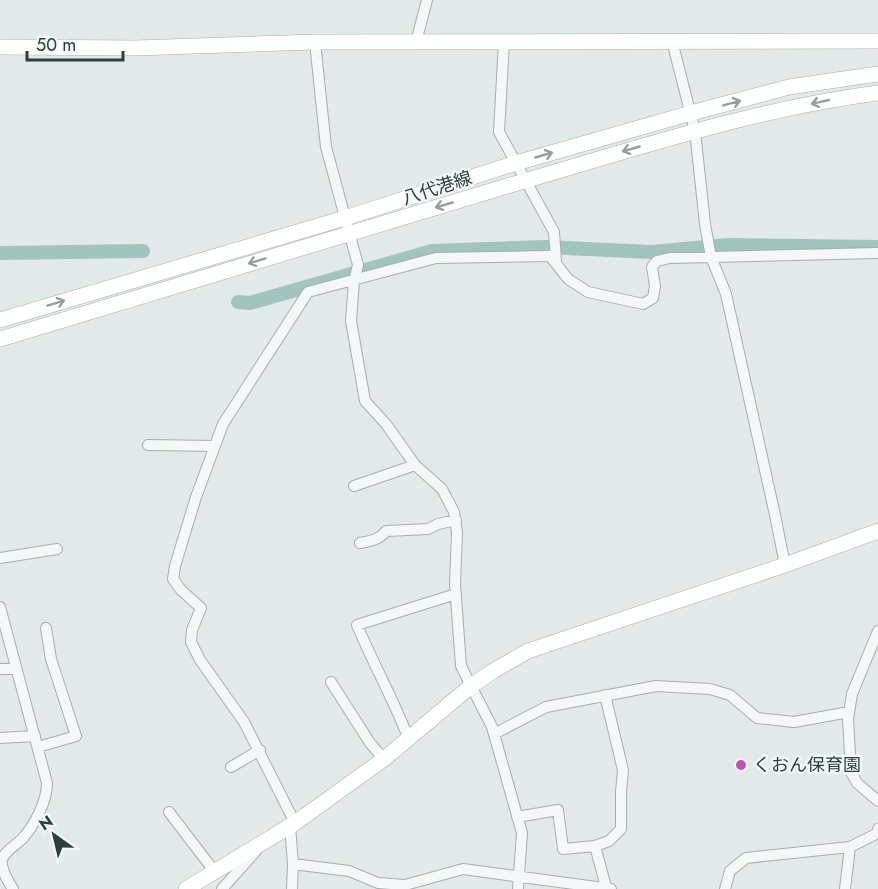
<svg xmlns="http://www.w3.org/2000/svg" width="878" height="889" viewBox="0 0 878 889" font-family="Jost,'Noto Sans JP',sans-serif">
  <rect width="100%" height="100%" fill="#e2e9e8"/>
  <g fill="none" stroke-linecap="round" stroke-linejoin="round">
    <!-- canal -->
    <path stroke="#a1c4be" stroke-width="14" d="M0 253 143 251
      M238 302 250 303 432 251 544 247 652 252 728 245 878 247"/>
    <!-- street casing -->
    <g stroke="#a4afae" stroke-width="12">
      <path id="street" d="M672 41 695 131 705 224 711 257 726 294 775 515 785 565
        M315 42 326 147 358 265 354 281 351 321 365 401 386 424 415 465 442 489 454 512 457 532 455 584 461 666 492 727 522 833 518 889
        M416 42 427 0
        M504 42 499 132 554 232 556 261
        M148 445 215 446
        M354 486 415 465
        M360 543C370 541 379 540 386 531L428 529 438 524 456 520
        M0 558 57 549
        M0 607 47 783C47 801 35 825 22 839 16 845 6 850 2 859 0 869 8 881 13 889
        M878 631 852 694 848 719 851 772 857 783 878 801
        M0 669H16
        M331 682 370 743 384 759
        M605 695 623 770 621 792V829L609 841 595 846 606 887
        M494 734 546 707 656 686 710 689 730 695 757 718 794 722 849 712
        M408 737C393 699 373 663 357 625L456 594
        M0 738 35 736
        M38 747 76 736 51 659 46 628
        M231 767 260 750
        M169 812 215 872
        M517 817 558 810 563 849 595 846
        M295 823 244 722 200 660 191 642 192 630 201 608 181 590 173 579 175 566 196 497 223 424 308 292 436 258 550 256 568 279 588 292 643 304 653 298 655 286 652 267 657 261 670 258 878 253
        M290 826 293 864 292 889
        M293 864 349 871 378 883 405 885 463 869 611 889
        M222 889 256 851
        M725 889 730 871 746 858 850 847 878 833V829
        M845 889 850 847"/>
    </g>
    <!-- secondary casing -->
    <g stroke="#a4afae" stroke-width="16">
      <path id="secondary" d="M0 47 135 48 315 42 878 41
        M0 320 345 218 516 163 691 113 789 87 878 74
        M0 339C171 287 342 235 514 184 634 149 754 109 878 93
        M186 889 295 823 384 759 471 686 493 671 528 651 785 565 878 531"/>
    </g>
    <!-- street -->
    <use href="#street" stroke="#f4f7f7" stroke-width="10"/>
    <!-- secondary -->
    <use href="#secondary" stroke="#fff" stroke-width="15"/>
  </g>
  <!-- one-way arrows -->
  <defs><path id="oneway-shaft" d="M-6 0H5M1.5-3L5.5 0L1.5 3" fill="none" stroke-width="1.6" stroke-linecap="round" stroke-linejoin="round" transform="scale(1.5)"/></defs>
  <g stroke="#969f9e">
    <use href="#oneway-shaft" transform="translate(820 102) rotate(167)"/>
    <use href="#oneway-shaft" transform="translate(732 103) rotate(-15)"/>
    <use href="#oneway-shaft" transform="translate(631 149) rotate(164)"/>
    <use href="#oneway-shaft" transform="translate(544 155) rotate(-16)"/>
    <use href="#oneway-shaft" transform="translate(444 205) rotate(164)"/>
    <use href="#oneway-shaft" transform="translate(257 261) rotate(163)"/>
    <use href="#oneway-shaft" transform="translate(56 303) rotate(-17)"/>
  </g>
  <!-- markers -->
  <circle fill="#bf55b0" stroke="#f1f6f6" stroke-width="2" cx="741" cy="765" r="6"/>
  <g text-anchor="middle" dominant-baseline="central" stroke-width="5" stroke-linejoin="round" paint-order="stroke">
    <!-- street labels -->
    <g font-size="18" fill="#2c3f3d" stroke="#f1f6f6">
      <text transform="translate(437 188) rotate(-18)">八代港線</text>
    </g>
    <!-- poi labels -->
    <g font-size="18" fill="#2c3f3d" stroke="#f1f6f6" text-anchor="start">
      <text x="753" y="765">くおん保育園</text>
    </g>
  </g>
  <!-- north arrow -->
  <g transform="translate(54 835) rotate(326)" stroke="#f1f6f6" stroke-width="4.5" paint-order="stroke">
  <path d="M0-4.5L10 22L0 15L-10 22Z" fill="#2c3f3d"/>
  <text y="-9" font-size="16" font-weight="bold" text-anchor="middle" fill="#2c3f3d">N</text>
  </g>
  <!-- scale -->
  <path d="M27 51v9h96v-9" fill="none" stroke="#2c3f3d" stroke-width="3"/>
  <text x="36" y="51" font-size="18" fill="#2c3f3d" stroke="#f1f6f6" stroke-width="4.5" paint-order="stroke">50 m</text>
</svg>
